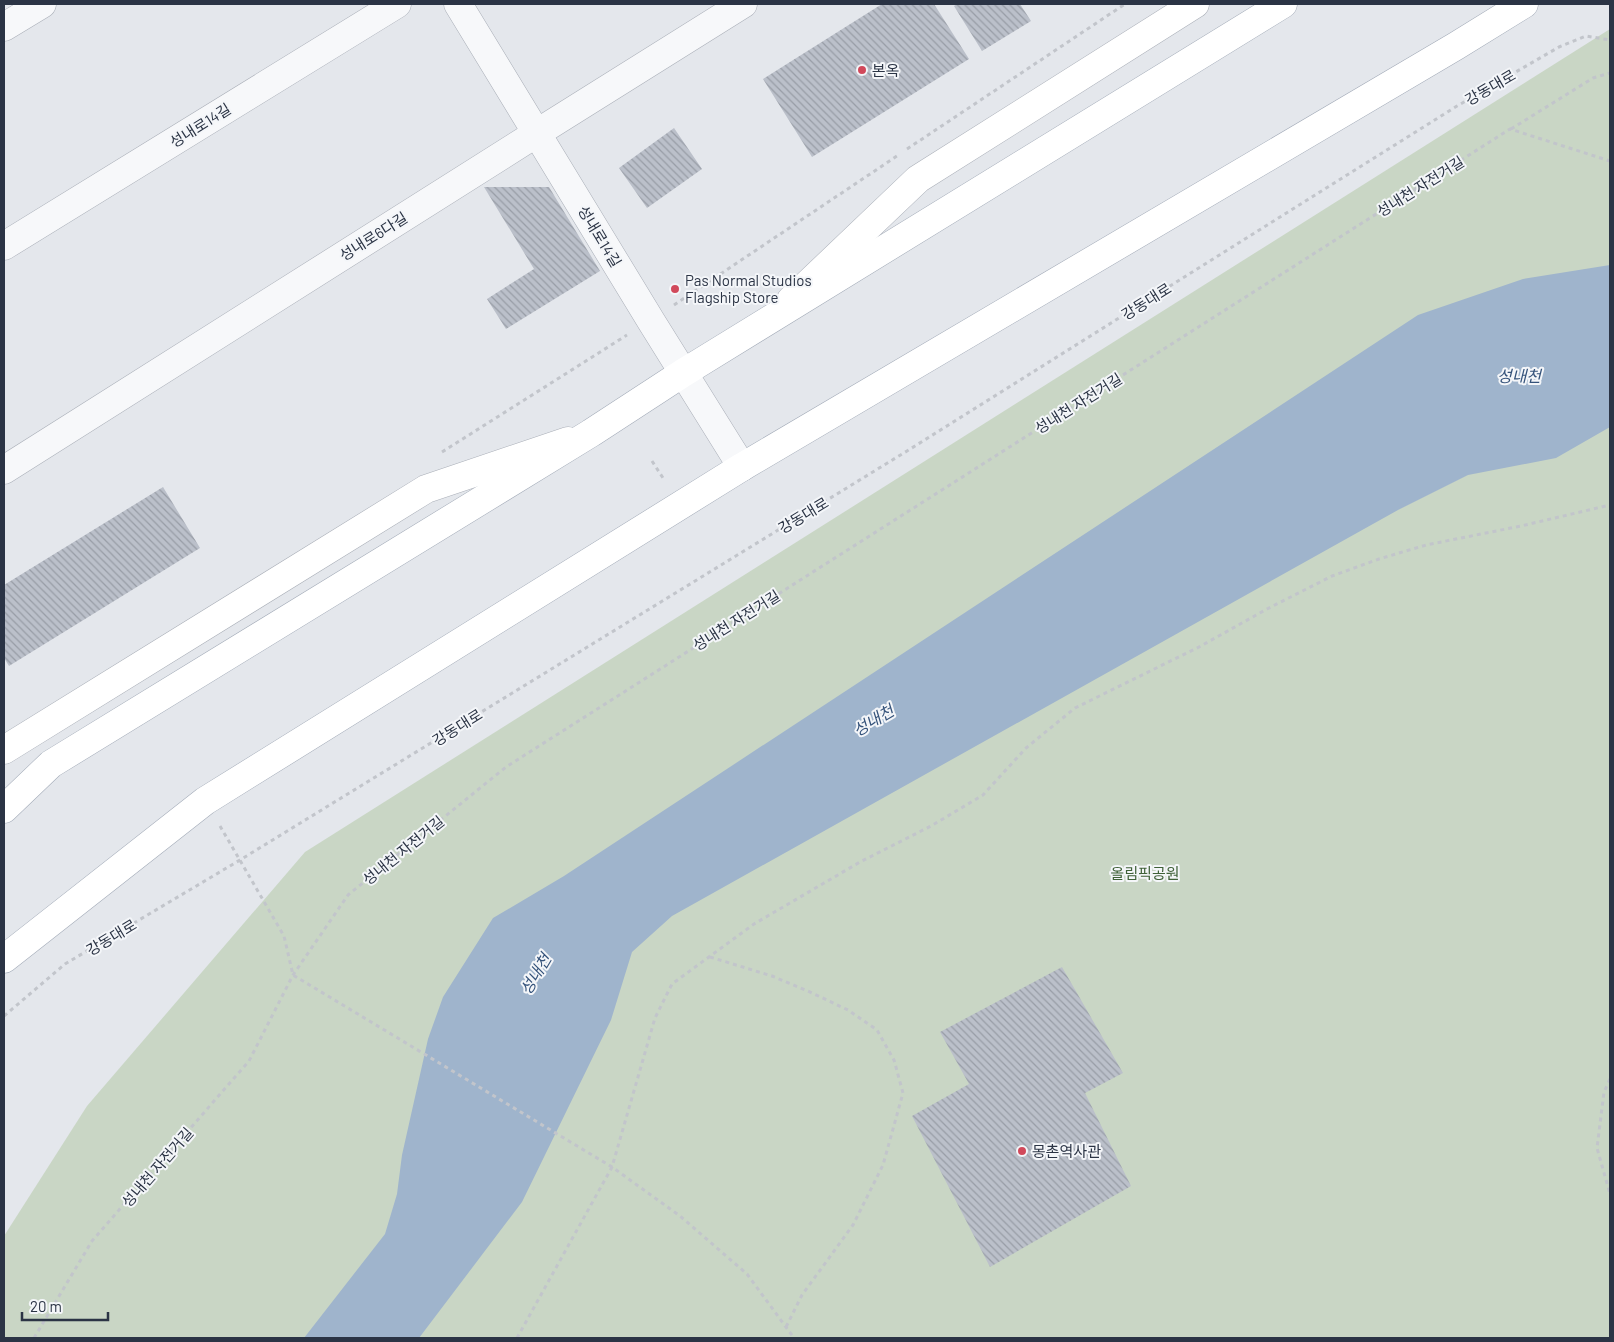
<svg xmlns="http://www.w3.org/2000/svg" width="1614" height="1342" viewBox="0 0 1614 1342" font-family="Barlow,'Noto Sans KR',sans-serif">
  <defs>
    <pattern id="building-back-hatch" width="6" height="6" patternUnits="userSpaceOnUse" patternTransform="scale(1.25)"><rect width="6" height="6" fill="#bbc0ca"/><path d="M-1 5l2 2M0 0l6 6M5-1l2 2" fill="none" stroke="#989da6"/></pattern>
  </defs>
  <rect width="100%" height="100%" fill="#e4e7ec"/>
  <!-- park -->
  <path fill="#c9d6c5" d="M1610 29V1338H4V1236L87 1106 305 852Z"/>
  <!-- water -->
  <path fill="#9fb4cc" d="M1610 265V427L1556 458 1468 475 1398 510 672 916 632 952 611 1020 522 1202 419 1338H304L385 1234 397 1194 402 1155 428 1039 443 997 493 918 564 876 1418 315 1523 279Z"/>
  <!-- building -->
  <path fill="url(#building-back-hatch)" d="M882 4H934L969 59 812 157 763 79Z
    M957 4H1020L1031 21 982 51 954 6Z
    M674 128 702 169 647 208 619 168Z
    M484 187H549L600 271 506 329 487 299 534 269Z
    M163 487 200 548 9 666 4 658V585Z
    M1062 967 1123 1073 1085 1093 1131 1186 990 1267 912 1116 969 1084 940 1032Z"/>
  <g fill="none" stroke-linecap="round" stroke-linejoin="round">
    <!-- street casing -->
    <g stroke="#a9aeb7" stroke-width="29">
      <path id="street" d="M458 4 651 321 742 467
        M4 27 42 4
        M4 246 397 4
        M4 470 537 133 743 4"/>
    </g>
    <!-- secondary casing -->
    <g stroke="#a9aeb7" stroke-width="29">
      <path id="secondary" d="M791 300 918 179 1195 4
        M4 750 426 489 568 441"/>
    </g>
    <!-- primary casing -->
    <g stroke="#a3abb8" stroke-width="29">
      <path id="primary" d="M4 809 51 764 591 433 683 373 1283 4
        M4 959 205 801 742 467 1456 46 1524 4"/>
    </g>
    <!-- path -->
    <path stroke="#c2c5cb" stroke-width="3" stroke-dasharray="4 4" stroke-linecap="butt" d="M1511 129 1593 78 1610 73
      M907 149 1125 4
      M674 305 900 154
      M442 452 627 335
      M652 461 663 478
      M220 826 284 936 293 975 612 1167 680 1216 747 1274 794 1338
      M710 957 772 976 810 992 848 1010 877 1030 894 1060 903 1093 883 1165 853 1225 802 1295 786 1327
      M4 1016 65 964 240 860 907 451 1457 106 1559 47 1586 36 1610 40
      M1610 1079 1604 1092 1597 1148 1610 1194
      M34 1338 92 1241 249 1061 293 975 348 895 506 767 1510 129 1610 161
      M517 1338 612 1167 655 1018 672 984 754 924 860 862 931 826 983 795 1026 748 1075 708 1199 647 1267 609 1332 576 1379 559 1426 545 1521 526 1610 505"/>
    <!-- street -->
    <use href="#street" stroke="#f7f8fa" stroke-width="28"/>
    <!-- secondary -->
    <use href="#secondary" stroke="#fff" stroke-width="28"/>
    <!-- primary -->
    <use href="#primary" stroke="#fff" stroke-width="28"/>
  </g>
  <!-- markers -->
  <g fill="#d1495b" stroke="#f4f6f9" stroke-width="2">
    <circle cx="862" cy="70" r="5"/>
    <circle cx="675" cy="289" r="5"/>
    <circle cx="1022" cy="1151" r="5"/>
  </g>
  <g text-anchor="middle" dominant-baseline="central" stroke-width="4" stroke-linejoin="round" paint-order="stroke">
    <!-- poi labels -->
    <g font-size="15" fill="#2b3445" stroke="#f4f6f9" text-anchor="start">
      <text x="872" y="70">본옥</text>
      <text x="685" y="280">Pas Normal Studios<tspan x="685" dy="17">Flagship Store</tspan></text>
      <text x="1032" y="1151">몽촌역사관</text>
    </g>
    <!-- street labels -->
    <g font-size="15" fill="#2b3445" stroke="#f4f6f9">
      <text transform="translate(1490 87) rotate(-30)">강동대로</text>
      <text transform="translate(200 125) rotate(-32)">성내로14길</text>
      <text transform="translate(1420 186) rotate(-32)">성내천 자전거길</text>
      <text transform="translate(373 236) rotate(-32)">성내로6다길</text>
      <text transform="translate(600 236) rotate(59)">성내로14길</text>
      <text transform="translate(1146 301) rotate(-32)">강동대로</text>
      <text transform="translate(1078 403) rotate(-32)">성내천 자전거길</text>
      <text transform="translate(803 515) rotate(-31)">강동대로</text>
      <text transform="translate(736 620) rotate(-32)">성내천 자전거길</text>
      <text transform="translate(457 727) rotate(-32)">강동대로</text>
      <text transform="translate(403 850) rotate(-39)">성내천 자전거길</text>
      <text transform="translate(111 937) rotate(-31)">강동대로</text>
      <text transform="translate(157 1167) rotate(-49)">성내천 자전거길</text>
    </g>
    <!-- park labels -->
    <g font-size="15" fill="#3f6138" stroke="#f4f6f9">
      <text x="1145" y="873">올림픽공원</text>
    </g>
    <!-- water labels -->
    <g font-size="16" font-style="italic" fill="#34527a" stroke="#f4f6f9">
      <text x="1519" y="375">성내천</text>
      <text transform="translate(873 720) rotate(-31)">성내천</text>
      <text transform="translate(535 974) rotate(-59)">성내천</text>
    </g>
  </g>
  <!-- border -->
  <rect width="1614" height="1342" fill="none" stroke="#2b3445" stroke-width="10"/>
  <!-- scale -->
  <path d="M22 1312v8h86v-8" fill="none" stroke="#2b3445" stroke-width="2.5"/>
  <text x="30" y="1312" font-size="15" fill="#2b3445" stroke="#f4f6f9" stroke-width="4" paint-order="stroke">20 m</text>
</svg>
